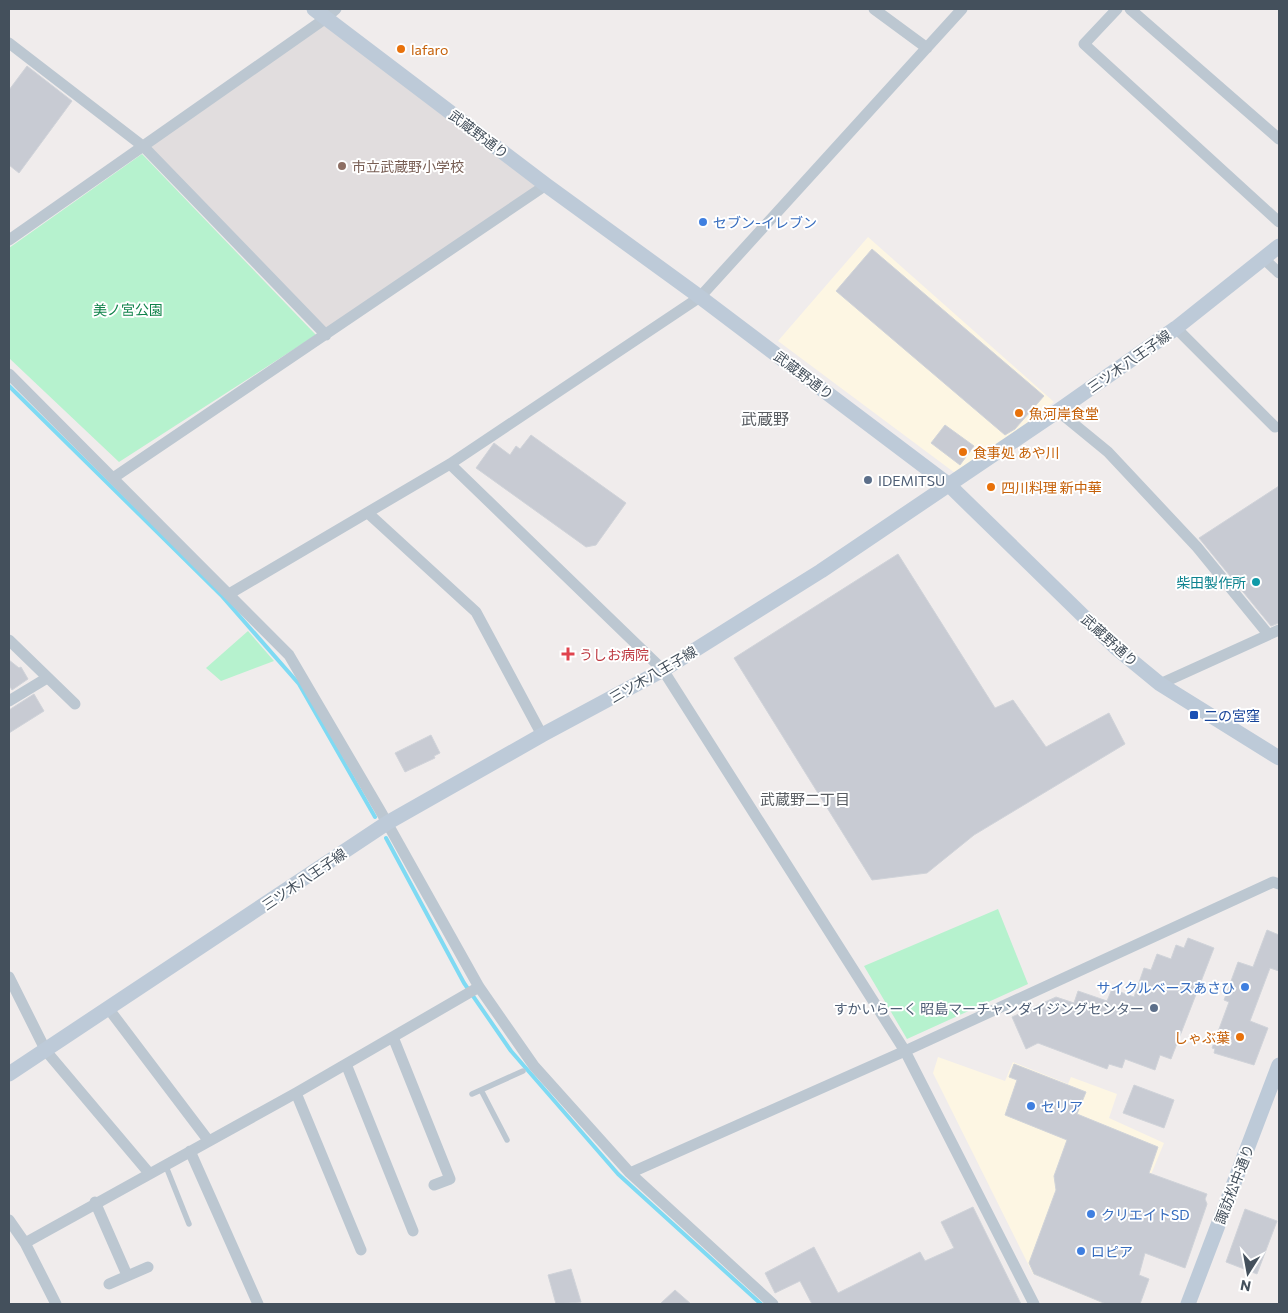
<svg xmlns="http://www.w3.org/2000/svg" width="1288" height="1313" viewBox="0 0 1288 1313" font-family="Commissioner,'Noto Sans JP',sans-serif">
  <rect width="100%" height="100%" fill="#f0ecec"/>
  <!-- commercial -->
  <path fill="#fdf6e3" d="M868 237 1054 402 1010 436 955 473 778 341Z
    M938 1057 1005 1081 1013 1062 1068 1084 1071 1077 1117 1094 1109 1118 1164 1143 1121 1247 1133 1251 1113 1304H1105L1033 1274 933 1073Z"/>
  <!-- education -->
  <path fill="#e1ddde" d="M326 18 546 185 326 335 144 147Z"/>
  <!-- green -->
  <path fill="#b6f2ce" d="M142 154 316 335 119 462 9 358V248Z
    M248 631 274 661 221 681 206 668Z
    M998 909 1028 984 907 1039 864 966Z"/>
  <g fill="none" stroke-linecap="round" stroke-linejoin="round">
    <!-- stream -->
    <path stroke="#7fdaf3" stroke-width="4" d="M9 386 221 595 299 684 375 817
      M386 838 464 983 511 1051 618 1174 761 1304"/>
  </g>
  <!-- building -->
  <path fill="#c8cbd3" stroke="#d0d3d9" d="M27 66 72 101 19 173 9 165V90Z
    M872 249 1044 396 1015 429 1005 435 836 291Z
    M945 425 974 446 960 465 931 443Z
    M531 435 626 503 596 545 586 547 476 468 494 443 510 455 516 446 520 449Z
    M1279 486V623L1271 626 1199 538Z
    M898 554 995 708 1013 700 1046 747 1109 713 1125 744 974 835 927 873 872 880 734 658Z
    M9 660 19 668 21 667 28 679 12 690 9 685Z
    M34 694 44 711 9 733V710Z
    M431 735 440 753 434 756 435 758 405 772 395 753Z
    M1267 930 1279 935V971L1270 968 1250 1021 1268 1028 1254 1065 1214 1053 1215 1049 1212 1048 1229 1002 1224 1000 1238 962 1253 967Z
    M1188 938 1214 948 1171 1059 1160 1055 1155 1070 1125 1059 1122 1068 1109 1064 1107 1069 1038 1043 1026 1049 1012 1017 1056 997 1074 1003 1078 991 1107 1001 1112 989 1134 997 1144 968 1151 970 1157 954 1171 959 1176 945 1184 948Z
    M1014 1064 1086 1092 1077 1114 1158 1147 1149 1173 1207 1194 1205 1199 1207 1204 1185 1268 1145 1253 1139 1275 1149 1279 1140 1304H1106L1034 1274 1029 1263 1056 1190 1054 1176 1067 1140 1005 1115 1017 1080 1009 1077Z
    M1134 1085 1174 1100 1164 1128 1123 1113Z
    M973 1207 1021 1304H812L800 1281 775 1293 765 1273 814 1247 838 1293 920 1252 925 1261 954 1248 941 1222Z
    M1245 1209 1277 1221 1257 1274 1226 1262Z
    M571 1269 581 1302 556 1304 548 1275Z
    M675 1290 691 1304H660Z"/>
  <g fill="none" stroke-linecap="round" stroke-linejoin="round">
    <!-- lane -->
    <path stroke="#bcc7d1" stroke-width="5.5" d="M481 1090 507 1140
      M472 1094 523 1071
      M165 1164 189 1224"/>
    <!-- street -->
    <path stroke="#bcc7d1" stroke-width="11" d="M874 9 927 48
      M1117 9 1084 44 1279 222
      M1130 9 1279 139
      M9 43 144 147 326 335
      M9 240 326 18 336 9
      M1263 258 1279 273
      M1176 328 1275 427
      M9 374 289 655 381 812 479 987 534 1066 630 1173 773 1304
      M1058 411 1108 452 1197 547 1268 634
      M450 464 663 670 905 1051 1034 1304
      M113 478 546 185
      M369 514 476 612 542 735
      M229 594 450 464 700 297 962 9
      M9 640 75 704
      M1160 684 1279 630
      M9 701 47 678
      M9 977 46 1051 149 1173
      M108 1008 208 1140
      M393 1037 450 1179 434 1185
      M346 1064 413 1231
      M296 1093 361 1250
      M190 1151 258 1304
      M630 1173 905 1051 1273 882 1279 884
      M95 1202 127 1275
      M9 1220 25 1243 56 1304
      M25 1243 296 1093 479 987
      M109 1284 148 1267"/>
    <!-- secondary -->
    <path stroke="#bdcad8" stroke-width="15" d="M314 9 546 185 700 297 949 485 1115 647 1160 684 1279 758
      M9 1074 387 823 542 735 663 670 821 571 1058 411 1176 328 1279 246
      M1188 1304 1279 1065"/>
  </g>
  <!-- markers -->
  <g fill="#e8710a" stroke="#fff" stroke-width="2">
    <circle cx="401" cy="49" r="5"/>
    <circle cx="1019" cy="413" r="5"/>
    <circle cx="963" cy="452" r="5"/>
    <circle cx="991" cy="487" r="5"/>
    <circle cx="1240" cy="1037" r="5"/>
  </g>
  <circle fill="#8d6e63" stroke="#fff" stroke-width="2" cx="342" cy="166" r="5"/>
  <g fill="#3f7fe0" stroke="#fff" stroke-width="2">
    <circle cx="703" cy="222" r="5"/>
    <circle cx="1245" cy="987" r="5"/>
    <circle cx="1031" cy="1106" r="5"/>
    <circle cx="1091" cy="1214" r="5"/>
    <circle cx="1081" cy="1251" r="5"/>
  </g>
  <g fill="#5c6f8a" stroke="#fff" stroke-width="2">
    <circle cx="868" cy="480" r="5"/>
    <circle cx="1154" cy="1008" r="5"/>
  </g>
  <circle fill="#0f9aa8" stroke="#fff" stroke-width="2" cx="1256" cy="582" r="5"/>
  <path fill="#e0444e" stroke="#fff" stroke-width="2" d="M565.5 646.5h5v5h5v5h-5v5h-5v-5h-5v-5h5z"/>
  <rect fill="#1a4fb4" stroke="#fff" stroke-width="2" x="1189" y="710" width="10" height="10" rx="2.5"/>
  <g text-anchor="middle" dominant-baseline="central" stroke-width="4" stroke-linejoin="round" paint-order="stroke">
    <!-- food labels -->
    <g font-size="14" fill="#c56008" stroke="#fff" text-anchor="start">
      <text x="411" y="49">lafaro</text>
      <text x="1029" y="413">魚河岸食堂</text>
      <text x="973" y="452">食事処 あや川</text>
      <text x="1001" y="487">四川料理 新中華</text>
      <text x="1230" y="1037" text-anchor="end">しゃぶ葉</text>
    </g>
    <!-- street labels -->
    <g font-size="14" fill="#44505c" stroke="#fff">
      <text transform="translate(479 134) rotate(37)">武蔵野通り</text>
      <text transform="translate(1129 361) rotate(-35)">三ツ木八王子線</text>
      <text transform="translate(804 375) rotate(37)">武蔵野通り</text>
      <text transform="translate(1110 640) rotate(42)">武蔵野通り</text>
      <text transform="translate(653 674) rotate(-30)">三ツ木八王子線</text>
      <text transform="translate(304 879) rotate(-34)">三ツ木八王子線</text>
      <text transform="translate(1234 1184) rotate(-69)">諏訪松中通り</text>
    </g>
    <!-- education labels -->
    <g font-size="14" fill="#785e54" stroke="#fff" text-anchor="start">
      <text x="352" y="166">市立武蔵野小学校</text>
    </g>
    <!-- shop labels -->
    <g font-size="14" fill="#366cbe" stroke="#fff" text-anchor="start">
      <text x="713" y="222">セブン-イレブン</text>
      <text x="1235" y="987" text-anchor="end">サイクルベースあさひ</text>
      <text x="1041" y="1106">セリア</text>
      <text x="1101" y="1214">クリエイトSD</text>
      <text x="1091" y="1251">ロピア</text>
    </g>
    <!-- park labels -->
    <g font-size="14" fill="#0f8249" stroke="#fff">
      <text x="128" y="309">美ノ宮公園</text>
    </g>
    <!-- service labels -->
    <g font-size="14" fill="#4e5e75" stroke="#fff" text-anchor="start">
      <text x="878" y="480">IDEMITSU</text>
      <text x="1144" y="1008" text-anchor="end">すかいらーく 昭島マーチャンダイジングセンター</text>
    </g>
    <!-- culture labels -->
    <g font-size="14" fill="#0d838f" stroke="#fff" text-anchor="end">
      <text x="1246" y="582">柴田製作所</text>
    </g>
    <!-- health labels -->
    <g font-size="14" fill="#be3a42" stroke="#fff" text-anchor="start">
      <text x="579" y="654">うしお病院</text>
    </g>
    <!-- transit labels -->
    <g font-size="14" fill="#164399" stroke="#fff" text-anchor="start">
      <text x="1204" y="715">二の宮窪</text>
    </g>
    <!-- neighbourhood labels -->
    <g font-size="15" fill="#595d62" stroke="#fff">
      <text x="805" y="799">武蔵野二丁目</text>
    </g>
    <!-- quarter labels -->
    <g font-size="16" fill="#595d62" stroke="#fff">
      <text x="765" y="418">武蔵野</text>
    </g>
  </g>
  <!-- border -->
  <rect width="1288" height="1313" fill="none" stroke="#44505c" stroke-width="20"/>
  <!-- north arrow -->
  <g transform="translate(1248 1273) rotate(191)" stroke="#ffffff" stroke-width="4" paint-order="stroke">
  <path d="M0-4L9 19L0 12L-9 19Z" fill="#44505c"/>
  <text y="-8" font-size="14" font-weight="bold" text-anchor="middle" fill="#44505c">N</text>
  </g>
</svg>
